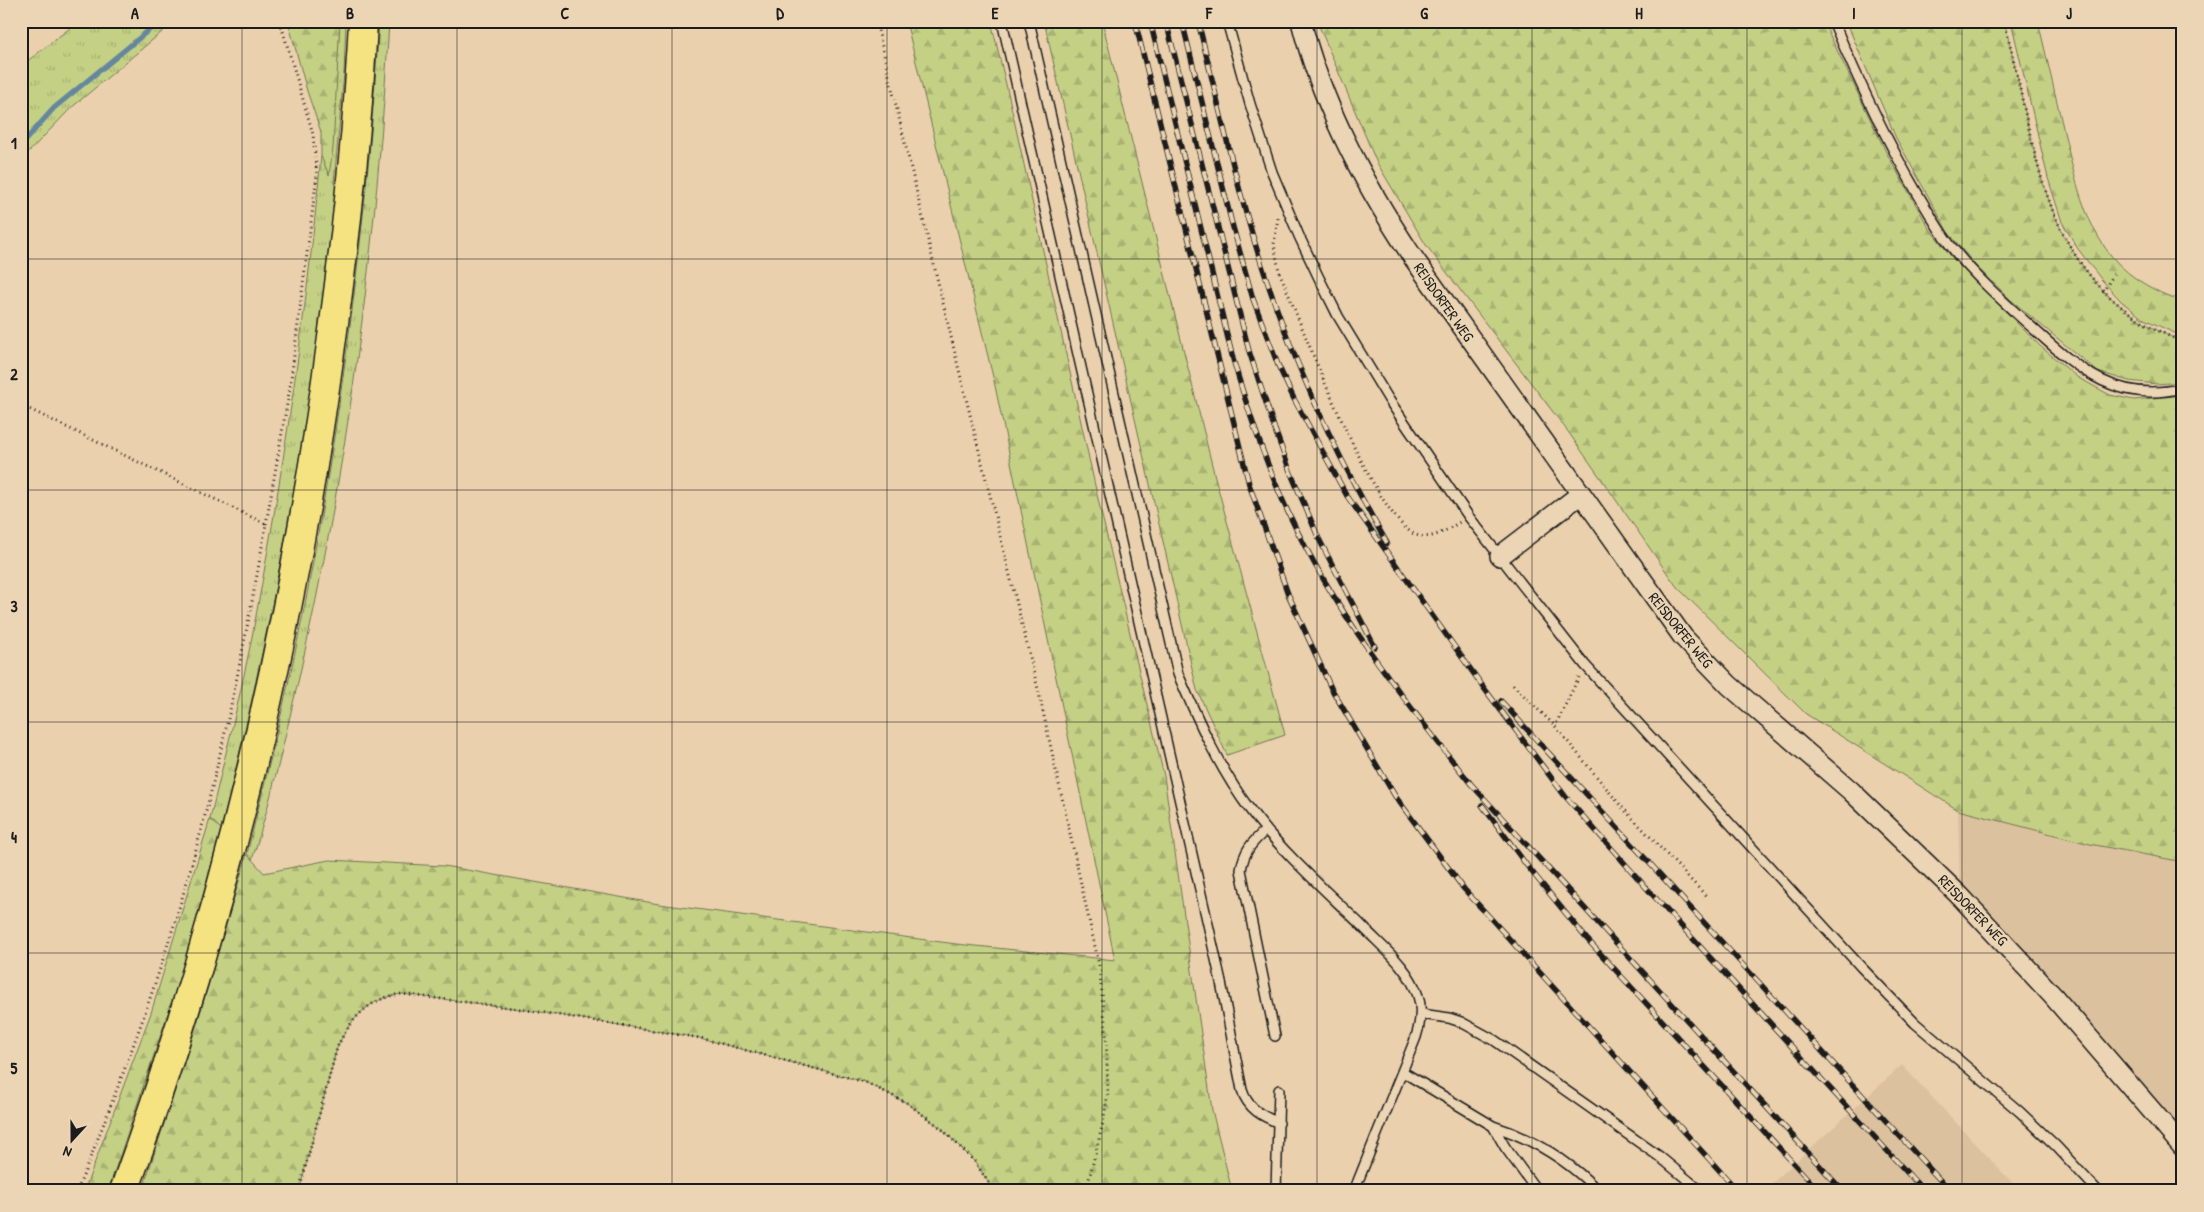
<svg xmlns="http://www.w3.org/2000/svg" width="2204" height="1212" viewBox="0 0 2204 1212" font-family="'Patrick Hand',sans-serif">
  <defs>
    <pattern id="grass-tufts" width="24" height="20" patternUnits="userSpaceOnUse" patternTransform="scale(1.25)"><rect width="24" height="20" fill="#c4d185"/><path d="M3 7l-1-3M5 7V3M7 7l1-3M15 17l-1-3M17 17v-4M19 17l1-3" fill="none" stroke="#a8b372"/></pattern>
    <pattern id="forest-firs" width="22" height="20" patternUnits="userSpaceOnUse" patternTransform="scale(1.25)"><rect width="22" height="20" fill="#c4d185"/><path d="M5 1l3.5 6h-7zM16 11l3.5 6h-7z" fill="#a8b372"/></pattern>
  </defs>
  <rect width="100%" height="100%" fill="#ebd0ad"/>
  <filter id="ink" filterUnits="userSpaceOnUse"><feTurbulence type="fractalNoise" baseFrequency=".02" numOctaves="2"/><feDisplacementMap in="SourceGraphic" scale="10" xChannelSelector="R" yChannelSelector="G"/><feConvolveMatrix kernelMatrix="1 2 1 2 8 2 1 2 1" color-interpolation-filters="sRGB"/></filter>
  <g filter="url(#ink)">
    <!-- built -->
    <path fill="#dcc19e" d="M1958 810 2090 844 2183 862V1147L1960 896Z
      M1902 1065 2020 1191H1774L1769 1186Z"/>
    <!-- grass -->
    <path fill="url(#grass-tufts)" stroke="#707650" d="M79 21H175L71 108 21 160V66Z
      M340 21H346L344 73 334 182 336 187C329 244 323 302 315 359 292 517 260 674 221 829L210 819C224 761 239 702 251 642 282 481 306 319 321 156L329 174Z
      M379 21H389C377 243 348 465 298 682 284 741 271 801 252 860L247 854C269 766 291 678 308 589 343 402 368 212 379 21Z"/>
    <!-- forest -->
    <path fill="url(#forest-firs)" stroke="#707650" d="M288 21H340L333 148 329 175 321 156V132L307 91Z
      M906 21H991L1009 97 1098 499 1164 776 1212 1110 1232 1191H994L975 1162 941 1128 907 1103 865 1082 700 1038 521 1009 402 994C370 997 349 1020 337 1048L299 1191H142L196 1027 247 854 264 873 329 860 444 866 659 904 956 944 1115 960 994 381Z
      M1044 21H1102L1215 477 1285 735 1227 755 1197 690Z
      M1317 21H1823L1887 154 1929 228 1954 260 2040 346 2077 377 2110 395 2134 400 2183 395V862L2090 844 1958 810 1806 714 1677 587 1569 433 1426 245 1376 161Z
      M1846 21H2004C2039 151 2037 283 2183 342V382L2156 384 2129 381 2098 372 2011 300 1975 265 1948 232 1896 138Z
      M2011 21H2038C2047 58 2055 95 2064 132 2078 191 2090 255 2148 286 2159 292 2170 298 2183 300V337L2142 318 2121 301 2101 279 2078 249 2062 222 2048 178Z
      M210 819 221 829 182 972 108 1191H84L151 1013Z"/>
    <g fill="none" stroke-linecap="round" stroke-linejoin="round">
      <!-- stream -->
      <path stroke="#65879e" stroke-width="5" d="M21 145 54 108 160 21"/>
      <!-- lane casing -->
      <g stroke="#1c1c1c" stroke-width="12">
        <path id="lane" d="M1002 21 1220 977 1242 1090C1248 1109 1262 1116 1279 1123
          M1029 21 1178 674C1199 722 1219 769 1251 811 1283 853 1324 889 1362 926 1382 947 1409 967 1418 996 1423 1010 1420 1024 1416 1037L1354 1191
          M1227 21 1250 104 1272 172 1299 236 1318 276 1338 316 1389 400 1469 517 1585 665 1861 967 1915 1023 2020 1112 2056 1146 2098 1191
          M1833 21C1858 80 1884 136 1916 191 1927 209 1937 228 1950 245 1975 277 2006 304 2036 331 2080 371 2119 404 2183 388
          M1266 830C1252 842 1244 851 1241 870L1275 1036
          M1421 1014 1449 1018 1461 1022 1494 1040 1660 1157 1701 1191
          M1403 1072 1493 1126 1505 1147 1537 1191
          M1493 1126C1534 1139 1568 1160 1598 1191
          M1276 1191 1279 1090"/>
      </g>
      <!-- street casing -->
      <g stroke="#1c1c1c" stroke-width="22">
        <path id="street" d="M1301 21C1322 106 1364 184 1412 256L1683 637 1729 685 1851 791 1960 896 2053 996 2183 1147
          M1500 556 1581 494"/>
      </g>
      <!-- primary casing -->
      <g stroke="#1c1c1c" stroke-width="31">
        <path id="primary" d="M124 1191C224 917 292 633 331 345 346 237 358 129 363 21"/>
      </g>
      <!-- path -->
      <path stroke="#1c1c1c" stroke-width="3" stroke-dasharray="1 4" stroke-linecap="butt" d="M876 21 958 366 1038 689 1099 965 1106 1031 1108 1093 1103 1123 1086 1191
        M2004 21C2039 151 2037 283 2183 342
        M1278 218 1274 244 1279 271C1300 321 1371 512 1414 534 1431 542 1446 530 1460 522
        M2103 292 2115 272
        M21 405 266 524C241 668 211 811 166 950 140 1032 109 1111 77 1191
        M266 524 290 387 317 175 313 134 280 21
        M1579 677 1555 726 1621 806 1707 897
        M1513 685 1555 726
        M299 1191 337 1048C349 1020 370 997 402 994L521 1009 700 1038 865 1082 907 1103 941 1128 975 1162 994 1191"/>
      <!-- lane -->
      <use href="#lane" stroke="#ebd5b4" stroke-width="9"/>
      <!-- street -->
      <use href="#street" stroke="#ebd5b4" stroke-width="19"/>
      <!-- primary -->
      <use href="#primary" stroke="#f5e381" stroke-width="28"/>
      <!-- rail casing -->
      <g stroke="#1c1c1c" stroke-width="5.5">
        <path id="rail" d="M1135 21 1249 484 1288 594 1331 688 1395 796 1464 889 1738 1191
          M1150 21 1233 359C1248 411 1265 462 1288 512 1334 611 1403 699 1471 784L1843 1191
          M1166 21 1249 351 1275 430 1290 471 1319 539 1375 647
          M1182 21 1231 220 1253 299 1278 365 1294 399 1347 496 1484 688 1565 796 1651 893 1924 1191
          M1198 21C1217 98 1234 177 1258 253 1289 353 1334 452 1387 543
          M1501 701 1950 1191
          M1482 805 1528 867 1586 938 1819 1191"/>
      </g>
      <!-- rail -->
      <use href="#rail" stroke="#ebd5b4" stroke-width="4" stroke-dasharray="11" stroke-linecap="butt"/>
    </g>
  </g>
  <!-- grid -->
  <path fill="none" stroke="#1c1c1c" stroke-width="1" stroke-opacity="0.55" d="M242 21V1191M457 21V1191M672 21V1191M887 21V1191M1102 21V1191M1317 21V1191M1532 21V1191M1747 21V1191M1962 21V1191M21 259H2183M21 490H2183M21 722H2183M21 953H2183"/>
  <g text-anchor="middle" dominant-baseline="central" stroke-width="5" stroke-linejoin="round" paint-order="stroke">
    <!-- street labels -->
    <g font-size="15" fill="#1c1c1c" stroke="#ebd5b4">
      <text transform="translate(1444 302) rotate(55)">REISDORFER WEG</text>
      <text transform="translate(1681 630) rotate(51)">REISDORFER WEG</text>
      <text transform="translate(1973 910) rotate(46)">REISDORFER WEG</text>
    </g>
  </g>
  <!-- margin -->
  <rect width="2204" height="1212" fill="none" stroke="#ebd5b4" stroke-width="55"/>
  <!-- north arrow -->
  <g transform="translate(72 1140) rotate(201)" stroke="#ebd5b4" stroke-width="4" paint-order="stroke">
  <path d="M0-4L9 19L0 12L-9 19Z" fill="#1c1c1c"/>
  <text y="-8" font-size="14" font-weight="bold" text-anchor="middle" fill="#1c1c1c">N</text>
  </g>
  <rect x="28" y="28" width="2148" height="1156" fill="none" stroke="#1c1c1c" stroke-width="2"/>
  <g font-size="16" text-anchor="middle" font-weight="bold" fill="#1c1c1c">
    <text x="135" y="19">A</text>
    <text x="350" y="19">B</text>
    <text x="565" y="19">C</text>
    <text x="780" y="19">D</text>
    <text x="995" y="19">E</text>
    <text x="1209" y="19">F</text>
    <text x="1424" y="19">G</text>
    <text x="1639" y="19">H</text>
    <text x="1854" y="19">I</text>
    <text x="2069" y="19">J</text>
    <text x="14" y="149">1</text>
    <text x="14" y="380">2</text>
    <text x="14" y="612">3</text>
    <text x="14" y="843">4</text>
    <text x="14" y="1074">5</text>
  </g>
</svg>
